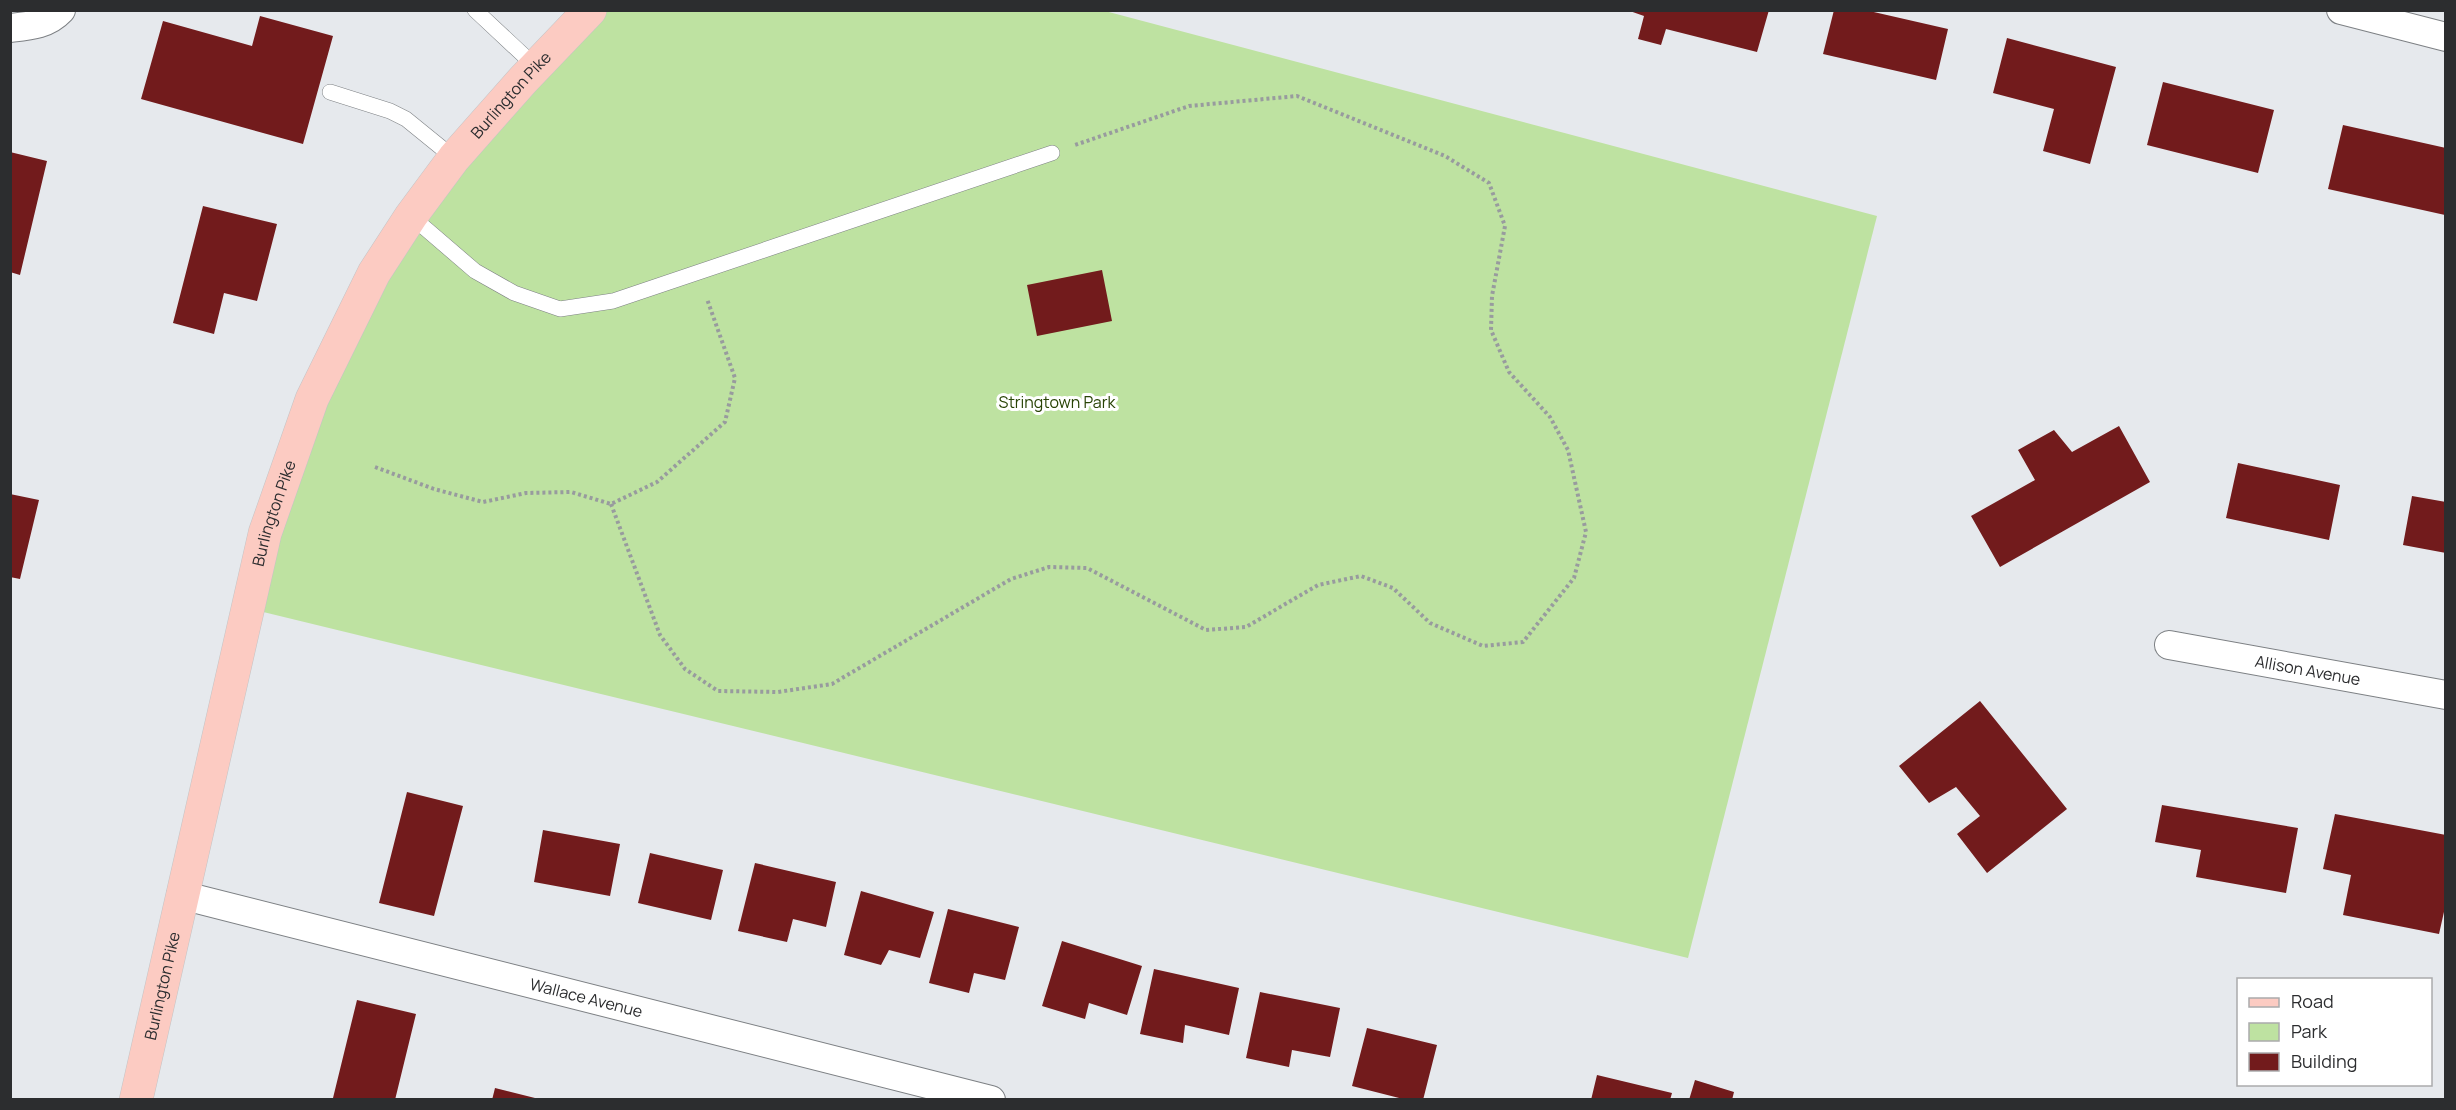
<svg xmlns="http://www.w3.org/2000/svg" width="2456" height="1110" viewBox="0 0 2456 1110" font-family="Manrope,sans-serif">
  <rect width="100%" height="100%" fill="#e6e9ed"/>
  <!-- green -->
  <path fill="#bee2a1" d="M590 11H1105L1877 216 1688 958 247 608 374 273Z"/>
  <!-- building -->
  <path fill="#721b1c" d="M1627 10H1769L1757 52 1666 29 1661 45 1638 39 1644 16Z
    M1834 10H1865L1948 29 1936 80 1823 54Z
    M260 16 333 36 303 144 141 99 163 21 252 46Z
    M2007 38 2116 67 2090 164 2043 151 2054 109 1993 93Z
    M2163 82 2274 110 2258 173 2147 145Z
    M2343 125 2446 148 2445 215 2328 189Z
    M10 152 47 161 20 275 10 272Z
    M203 206 277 224 257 301 224 293 214 334 173 323Z
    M1102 270 1112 321 1037 336 1027 285Z
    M2119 426 2150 482 2000 567 1971 516 2035 480 2018 450 2054 430 2072 452Z
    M2238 463 2340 485 2329 540 2226 518Z
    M10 494 39 500 20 579 10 577Z
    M2412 496 2446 502V553L2403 545Z
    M1980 701 2067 809 1987 873 1957 834 1980 816 1956 787 1929 803 1899 766Z
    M407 792 463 806 434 916 379 903Z
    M2162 805 2298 828 2286 893 2196 877 2201 850 2155 842Z
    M2335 814 2446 835V903L2439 934 2343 915 2351 875 2323 869Z
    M543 830 620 844 610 896 534 882Z
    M650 853 723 870 711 920 638 903Z
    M755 863 836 882 826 927 793 919 787 942 738 931Z
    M861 891 934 912 920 958 889 950 881 965 844 955Z
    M948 909 1019 927 1005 980 974 973 969 993 929 983Z
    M1062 941 1142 966 1127 1015 1089 1003 1085 1019 1042 1006Z
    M1154 969 1239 988 1229 1035 1185 1025 1183 1043 1140 1034Z
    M1260 992 1340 1008 1330 1057 1292 1050 1289 1067 1246 1058Z
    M357 1000 416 1014 395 1100 333 1098Z
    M1367 1028 1437 1045 1423 1100H1407L1352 1086Z
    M1597 1075 1672 1093 1670 1100H1591Z
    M1695 1080 1734 1092 1732 1100H1689Z
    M495 1088 539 1099V1100H492Z"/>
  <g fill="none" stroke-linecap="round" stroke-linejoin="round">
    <!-- lane casing -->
    <g stroke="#7d8084" stroke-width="16">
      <path id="lane" d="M475 10 536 67
        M330 92 390 111 406 119 454 158
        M411 216 475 271 514 293 560 309 613 301 1052 153"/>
    </g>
    <!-- street casing -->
    <g stroke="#7d8084" stroke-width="30">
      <g id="street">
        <path d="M2341 10 2446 37"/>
        <path d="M10 28C29 26 47 25 61 10"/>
        <path id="s1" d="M2169 645 2446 695"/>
        <path id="s2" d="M181 895 991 1100"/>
      </g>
    </g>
    <!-- primary casing -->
    <g stroke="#c4c4c5" stroke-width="34">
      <g id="primary">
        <path id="s3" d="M136 1100 265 533 312 399 374 273 411 216 454 158 523 80 590 10"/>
      </g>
    </g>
    <!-- path -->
    <path stroke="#989b9e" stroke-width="4" stroke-dasharray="3 3" stroke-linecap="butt" d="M375 467 434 489 483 502 526 493 571 492 611 504 657 482 725 422 735 378 707 299
      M611 504 660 635 685 669 718 691 778 692 832 684 1011 579 1049 567 1087 568 1206 630 1246 627 1318 585 1361 576 1393 588 1430 623 1483 646 1523 642 1574 578 1586 532 1568 450 1550 417 1509 372 1491 330 1492 296 1505 226 1489 183 1445 156 1297 96 1189 106 1075 145"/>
    <!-- lane -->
    <use href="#lane" stroke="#fff" stroke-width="15"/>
    <!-- street -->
    <use href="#street" stroke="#fff" stroke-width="28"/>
    <!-- primary -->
    <use href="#primary" stroke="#fccbc2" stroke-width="33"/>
  </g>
  <g text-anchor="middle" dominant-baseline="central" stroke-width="6" stroke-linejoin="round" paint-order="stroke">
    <!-- street labels -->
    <g font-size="16" fill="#2c2d2f" stroke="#fff">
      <text stroke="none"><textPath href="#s3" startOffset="1089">Burlington Pike</textPath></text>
      <text stroke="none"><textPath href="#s3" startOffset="603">Burlington Pike</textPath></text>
      <text stroke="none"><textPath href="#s1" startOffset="141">Allison Avenue</textPath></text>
      <text stroke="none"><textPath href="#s3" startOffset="117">Burlington Pike</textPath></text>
      <text stroke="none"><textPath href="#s2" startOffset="418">Wallace Avenue</textPath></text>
    </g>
    <!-- park labels -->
    <g font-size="16" fill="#284305" stroke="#fff">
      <text x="1057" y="402">Stringtown Park</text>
    </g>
  </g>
  <!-- border -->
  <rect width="2456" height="1110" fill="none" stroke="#2c2d2f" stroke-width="24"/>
  <!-- legend -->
  <rect x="2237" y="978" width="195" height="108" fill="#ffffff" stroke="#ababac" stroke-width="1.5"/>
  <rect x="2249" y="998" width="30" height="9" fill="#fccbc2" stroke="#ababac" stroke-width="1.5"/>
  <text x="2291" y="1008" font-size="18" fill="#2c2d2f">Road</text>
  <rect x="2249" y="1023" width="30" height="18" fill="#bee2a1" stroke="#ababac" stroke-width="1.5"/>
  <text x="2291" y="1038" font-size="18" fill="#2c2d2f">Park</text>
  <rect x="2249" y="1053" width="30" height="18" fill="#721b1c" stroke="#ababac" stroke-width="1.5"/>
  <text x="2291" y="1068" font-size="18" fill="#2c2d2f">Building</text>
</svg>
